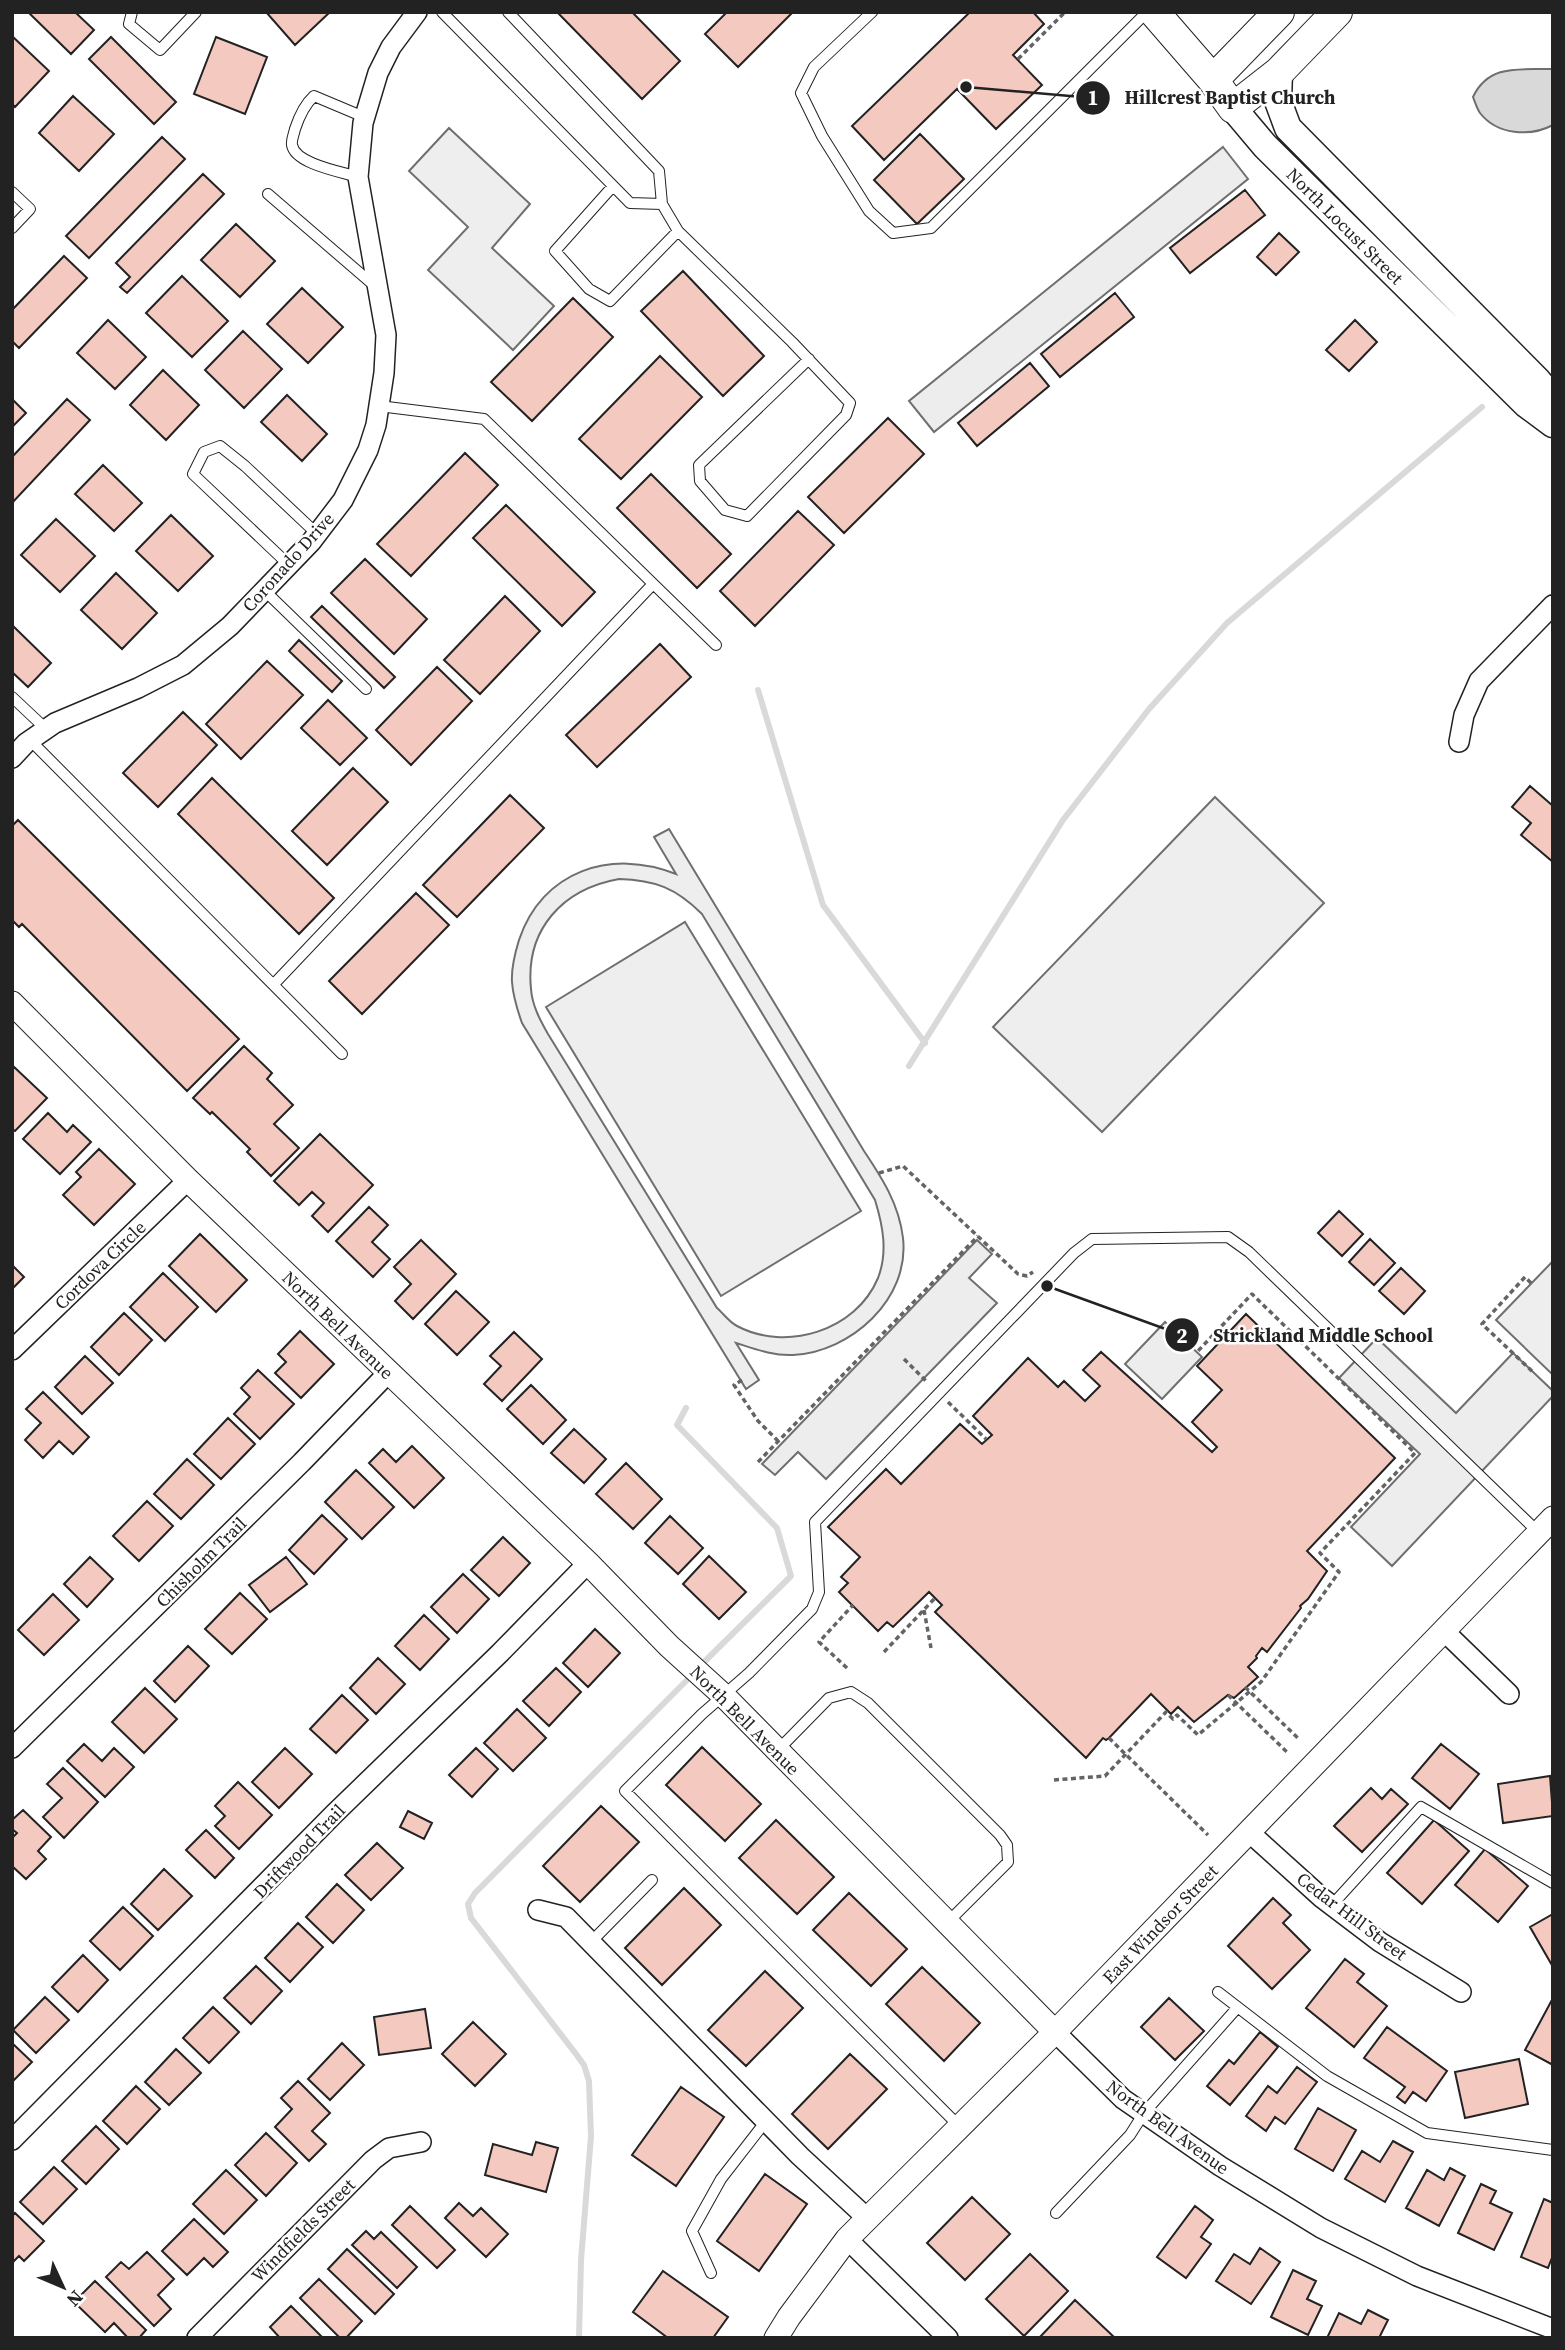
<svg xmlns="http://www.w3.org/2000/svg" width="1565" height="2350" viewBox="0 0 1565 2350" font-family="'Source Serif 4',serif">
  <rect width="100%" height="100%" fill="#fff"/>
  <!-- green -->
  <path fill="#eee" stroke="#6f6f6f" stroke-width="2" fill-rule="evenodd" d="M449 128 530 204 492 248 554 306 513 350 428 270 468 227 409 171Z
    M1215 797 1324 903 1102 1132 993 1027Z
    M669 829 864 1151C882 1178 899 1204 903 1238 910 1299 851 1352 793 1355 773 1356 755 1349 736 1343L759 1380 746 1389 522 1023C517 1009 513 996 512 982 511 967 515 953 519 940 542 871 611 848 676 874L654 837ZM619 879C655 880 676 888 702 914L875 1200C883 1226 888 1252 878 1278 856 1331 786 1352 737 1326 729 1322 723 1313 717 1308L548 1034C540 1020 532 1005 531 989 525 929 563 889 619 879Z
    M685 922 861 1211 721 1296 546 1007Z
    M1553 1261V1375L1496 1320Z"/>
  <!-- parking -->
  <path fill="#ededed" stroke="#6f6f6f" stroke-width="2" d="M1223 147 1248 179 934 432 909 401Z
    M977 1240 992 1254 969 1278 997 1303 826 1479 798 1452 775 1475 762 1464Z
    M1165 1322 1202 1357 1162 1399 1125 1364Z
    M1377 1338 1456 1413 1513 1353 1553 1391V1396L1392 1566 1351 1527 1420 1454 1339 1378Z"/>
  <!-- water -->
  <path fill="#d9d9d9" stroke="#6f6f6f" stroke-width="2" d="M1553 69V125C1530 137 1497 135 1480 113 1477 109 1475 102 1473 97 1489 63 1521 70 1553 69Z"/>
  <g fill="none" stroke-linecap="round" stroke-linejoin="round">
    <!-- stream -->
    <path stroke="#d9d9d9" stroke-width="6" d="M758 690 823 905 925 1043
      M909 1066 1063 820 1149 709 1227 623 1482 407
      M686 1408 677 1425 777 1528 791 1576 700 1666
      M579 2338 581 2260 591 2136 589 2081 584 2065 576 2054 471 1918 468 1904 475 1893 693 1674"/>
  </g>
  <!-- building -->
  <path fill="#f3c9c0" stroke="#222" stroke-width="2" d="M28 12H75L94 30 71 54Z
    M266 12H330L295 45Z
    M557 12H632L680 61 642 99Z
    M727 12H793L738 67 705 34Z
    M970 12H1033L1044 24 1013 55 1042 85 996 129 957 89 884 160 852 126Z
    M12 36 49 71 15 107 12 104Z
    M111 37 176 102 154 124 89 59Z
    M216 37 267 57 245 114 194 94Z
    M73 96 114 134 79 171 39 133Z
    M920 134 964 179 917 224 874 180Z
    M162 137 185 159 89 258 66 236Z
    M203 174 224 194 127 293 120 287 130 277 116 263Z
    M1245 190 1265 215 1190 273 1170 248Z
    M236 224 275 261 240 297 201 260Z
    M1279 233 1299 252 1276 275 1257 257Z
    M64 256 87 278 19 348 12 341V310Z
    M683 271 764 356 723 396 641 311Z
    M182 276 228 321 192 357 146 313Z
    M302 288 343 327 308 363 267 324Z
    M1115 293 1134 317 1060 377 1041 354Z
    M573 298 613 337 532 421 491 382Z
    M108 320 146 357 115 389 77 353Z
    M1355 320 1377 342 1349 371 1326 350Z
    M243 331 282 369 244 408 205 370Z
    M660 356 702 397 621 479 579 439Z
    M1030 363 1049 386 977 446 958 423Z
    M163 370 199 405 166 440 130 405Z
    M287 395 327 434 302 461 261 422Z
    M12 399 26 413 12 427Z
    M67 399 90 420 12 503V457Z
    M888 418 924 454 844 533 808 497Z
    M465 453 498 485 411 576 377 544Z
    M103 465 142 503 114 531 75 494Z
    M651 474 731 554 697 588 617 508Z
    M506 505 595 592 562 626 473 538Z
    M798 511 834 545 755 626 720 591Z
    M171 515 213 556 178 591 136 551Z
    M56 519 95 556 60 592 21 555Z
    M365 559 427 619 394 654 331 593Z
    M116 573 157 613 122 649 81 610Z
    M505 596 540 631 480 694 444 660Z
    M322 606 395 677 384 688 311 617Z
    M12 625 51 663 28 687 12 672Z
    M299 640 342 681 332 692 289 651Z
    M660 644 691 677 597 767 566 735Z
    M267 661 303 695 241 759 206 724Z
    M437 667 472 701 411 765 376 730Z
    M328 700 367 738 340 765 301 728Z
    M183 712 217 745 158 807 123 773Z
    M353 768 388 802 327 865 292 831Z
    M212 778 334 898 299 934 178 814Z
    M1530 786 1553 806V862L1521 835 1531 823 1512 807Z
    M510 795 544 828 457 917 423 885Z
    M18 820 239 1039 187 1091 22 924 19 927 12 920V826Z
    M416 893 449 925 362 1014 329 981Z
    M244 1046 272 1073 267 1079 293 1105 274 1124 299 1148 271 1176 247 1152 250 1149 212 1112 210 1114 193 1098Z
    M13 1066 47 1098 15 1131 12 1129Z
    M48 1113 67 1132 73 1125 91 1142 60 1174 23 1139Z
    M320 1134 373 1185 328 1232 312 1216 324 1203 312 1192 299 1205 274 1181Z
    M99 1149 135 1184 94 1225 63 1195 81 1177 76 1172Z
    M369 1207 388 1225 372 1242 390 1259 373 1277 336 1241Z
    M1339 1211 1363 1234 1342 1256 1318 1233Z
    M200 1234 247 1280 216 1312 169 1266Z
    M1370 1239 1395 1263 1374 1285 1349 1262Z
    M421 1240 456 1274 413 1319 395 1301 411 1284 394 1267Z
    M12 1265 24 1277 12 1289Z
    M1401 1268 1425 1291 1404 1314 1379 1291Z
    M163 1273 198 1307 165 1341 130 1307Z
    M456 1291 489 1322 457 1355 425 1324Z
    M124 1313 152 1340 119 1375 91 1347Z
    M1246 1314 1395 1458 1307 1551 1327 1571 1308 1599 1300 1606 1301 1608 1267 1652 1262 1648 1256 1656 1257 1658 1248 1667 1258 1677 1234 1698 1228 1695 1194 1722 1178 1707 1171 1714 1151 1694 1109 1738 1106 1740 1103 1738 1086 1758 935 1612 942 1605 929 1592 893 1627 887 1622 878 1631 839 1592 848 1583 841 1577 860 1557 828 1527 886 1469 901 1484 960 1424 982 1444 992 1435 973 1416 1028 1358 1058 1387 1064 1381 1085 1401 1100 1386 1083 1370 1101 1352 1212 1452 1217 1447 1192 1422 1222 1390 1197 1366Z
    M300 1331 334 1364 301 1398 275 1373 286 1362 278 1354Z
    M514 1332 542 1359 502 1401 484 1384 501 1366 490 1356Z
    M85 1356 113 1383 82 1414 55 1387Z
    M258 1370 294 1404 260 1439 234 1414 250 1397 241 1388Z
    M531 1385 566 1420 543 1444 507 1409Z
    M43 1392 89 1437 73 1454 59 1441 43 1458 25 1440 41 1423 26 1409Z
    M228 1418 255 1444 221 1479 194 1454Z
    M574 1429 606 1459 584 1483 551 1453Z
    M412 1446 444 1478 414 1508 369 1463 383 1449 396 1462Z
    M187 1459 214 1485 181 1519 154 1494Z
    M626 1463 662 1499 633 1529 596 1494Z
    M356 1470 394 1507 362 1539 325 1502Z
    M147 1501 173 1526 139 1561 113 1536Z
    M322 1515 347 1539 314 1574 289 1550Z
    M670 1516 703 1548 678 1574 645 1543Z
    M503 1537 530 1563 499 1596 471 1570Z
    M709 1556 746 1592 719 1619 683 1584Z
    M90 1557 113 1579 87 1607 64 1584Z
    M286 1557 307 1584 270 1612 249 1585Z
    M463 1574 489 1599 457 1633 431 1607Z
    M240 1593 267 1619 232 1654 205 1629Z
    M53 1594 79 1620 44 1655 18 1630Z
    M424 1615 449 1639 420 1670 395 1646Z
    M595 1629 620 1653 588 1687 563 1663Z
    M188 1646 209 1666 175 1702 154 1681Z
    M378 1658 405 1684 376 1714 350 1688Z
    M556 1668 581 1692 549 1726 523 1701Z
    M145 1688 177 1719 144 1753 112 1722Z
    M342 1695 368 1720 336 1753 310 1729Z
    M517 1709 546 1738 513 1771 484 1743Z
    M84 1744 102 1761 114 1748 134 1767 105 1797 67 1761Z
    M1441 1744 1479 1774 1450 1809 1412 1778Z
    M702 1747 761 1804 725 1841 666 1785Z
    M285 1748 312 1774 279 1808 252 1782Z
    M476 1748 498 1769 472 1797 449 1775Z
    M63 1768 98 1802 64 1838 43 1817 62 1798 47 1784Z
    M1550 1776 1553 1816 1503 1823 1498 1784Z
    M238 1782 272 1815 239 1849 215 1826 225 1816 215 1806Z
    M1371 1788 1382 1799 1391 1789 1408 1804 1362 1852 1334 1826Z
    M601 1806 639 1842 580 1902 543 1866Z
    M23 1810 51 1837 38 1851 46 1859 26 1879 12 1866V1838L17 1833 12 1829V1820Z
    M408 1811 432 1823 424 1839 400 1827Z
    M776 1820 834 1877 797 1914 739 1858Z
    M1434 1820 1469 1851 1422 1904 1387 1873Z
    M206 1830 234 1858 215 1878 186 1850Z
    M377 1843 403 1868 371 1900 345 1875Z
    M1485 1849 1528 1886 1498 1922 1455 1885Z
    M164 1869 192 1896 158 1930 131 1904Z
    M337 1884 364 1910 333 1943 306 1917Z
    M684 1888 721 1925 662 1985 625 1948Z
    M849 1893 907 1949 871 1986 813 1930Z
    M1273 1898 1291 1915 1283 1923 1310 1950 1272 1989 1228 1946Z
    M123 1907 153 1936 120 1970 90 1941Z
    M1553 1914V1967L1530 1927Z
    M298 1923 323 1947 290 1982 265 1958Z
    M83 1955 108 1980 78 2012 52 1987Z
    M1345 1959 1364 1974 1357 1982 1387 2006 1354 2047 1306 2008Z
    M256 1966 282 1991 251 2024 224 1998Z
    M922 1967 980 2023 944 2061 886 2004Z
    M765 1971 803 2008 746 2066 708 2030Z
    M45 1997 69 2020 36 2053 13 2030Z
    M1169 1998 1204 2031 1175 2060 1141 2027Z
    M1553 1998V2065L1525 2050Z
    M213 2007 239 2032 209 2063 183 2038Z
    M425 2009 431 2048 379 2055 374 2017Z
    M473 2022 506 2054 475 2086 442 2054Z
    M1387 2027 1447 2071 1426 2101 1413 2092 1405 2103 1397 2097 1405 2087 1364 2058Z
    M1260 2032 1278 2047 1230 2105 1207 2086 1229 2060 1234 2064Z
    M12 2043 32 2062 14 2080 12 2078Z
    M342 2043 364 2065 330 2100 308 2079Z
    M176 2049 201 2073 169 2105 145 2082Z
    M850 2054 887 2089 828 2149 792 2114Z
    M1519 2059 1528 2104 1465 2118 1455 2072Z
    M1297 2067 1317 2082 1285 2124 1275 2117 1266 2131 1246 2116 1268 2086 1277 2093Z
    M298 2081 330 2113 312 2131 326 2144 309 2161 275 2127 292 2109 281 2098Z
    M136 2086 160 2109 127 2144 103 2121Z
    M681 2087 724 2117 676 2186 632 2155Z
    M1318 2108 1356 2130 1333 2171 1295 2149Z
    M96 2126 119 2149 86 2184 62 2161Z
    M266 2133 297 2163 266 2196 235 2165Z
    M1393 2141 1413 2152 1385 2202 1345 2179 1362 2151 1380 2162Z
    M536 2142 558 2148 546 2192 485 2175 493 2144 532 2155Z
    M54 2167 77 2189 43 2224 20 2202Z
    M1450 2168 1465 2176 1439 2226 1406 2208 1427 2170 1444 2180Z
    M226 2170 257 2200 224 2234 193 2204Z
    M765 2174 807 2204 759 2271 717 2241Z
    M1481 2184 1496 2191 1490 2203 1512 2213 1494 2250 1458 2233Z
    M972 2197 1010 2234 965 2280 927 2243Z
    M1544 2199 1553 2203V2255L1548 2268 1521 2257Z
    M459 2203 473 2216 481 2208 508 2234 486 2257 445 2218Z
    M410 2206 455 2250 437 2268 392 2225Z
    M1195 2206 1213 2220 1201 2237 1211 2244 1186 2278 1157 2257Z
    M15 2213 44 2241 24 2261 19 2256 12 2263V2216Z
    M194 2219 228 2252 213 2267 204 2258 187 2275 162 2251Z
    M366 2231 374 2239 381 2232 417 2267 397 2288 352 2245Z
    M1260 2248 1280 2262 1251 2304 1216 2281 1234 2254 1250 2264Z
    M347 2249 394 2294 375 2314 328 2269Z
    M147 2252 174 2279 158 2295 171 2309 154 2326 106 2277 121 2262 129 2269Z
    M1030 2254 1068 2291 1024 2336 986 2299Z
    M1293 2270 1316 2281 1307 2299 1322 2306 1308 2335 1271 2317Z
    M663 2271 728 2317 713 2338H668L633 2312Z
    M319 2279 362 2321 346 2338H340L300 2298Z
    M95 2281 146 2330 139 2338H128L114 2323 105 2332 74 2302Z
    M1075 2300 1115 2338H1039Z
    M291 2306 323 2338H280L270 2327Z
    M1368 2310 1388 2320 1379 2338H1327L1339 2313 1361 2324Z"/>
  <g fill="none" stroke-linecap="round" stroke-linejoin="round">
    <!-- service casing -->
    <g stroke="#222" stroke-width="12">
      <path id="service" d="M132 12 129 24 160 50 196 12
        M442 12 630 203 662 204 678 231 792 342 850 403 846 415 747 516 725 510 700 481 699 465 809 359
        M508 12 659 171 662 204
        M872 12 814 67 801 93 822 136 869 211 893 233 931 228 1147 12
        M358 177C342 172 295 164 292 145 291 140 294 134 295 129 299 117 304 105 314 96L364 117
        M613 186 555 251 589 289 610 301 678 231
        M12 192 30 209 12 228
        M268 194 376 287
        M379 406 484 419 716 645
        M289 565 193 474 204 452 220 446 245 466 317 534
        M264 590 366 689
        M12 697 46 729
        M30 740 342 1054
        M274 984 653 584
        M778 1750 829 1698 851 1692 868 1703 1000 1835 1007 1845 1008 1862 948 1922
        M1332 1905 1421 1807 1553 1883
        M591 1942 652 1880
        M1218 1992 1327 2076 1427 2133 1553 2150
        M960 2127 625 1791 702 1714 749 1673 812 1609 819 1592 815 1522 1074 1253 1092 1239 1228 1237 1249 1252 1538 1532
        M1056 2213 1130 2135 1144 2113 1237 2008
        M711 2273 692 2231 721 2179 766 2121"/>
    </g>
    <!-- minor casing -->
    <g stroke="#222" stroke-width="22">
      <path id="minor" d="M1459 742 1464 715 1479 681 1553 605
        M12 758 26 743 55 723 138 688 183 665 230 626 311 542 343 500 368 450 376 425 384 373 386 335 358 177 363 123 378 73 391 47 417 12
        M12 1350 188 1180
        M1444 1631 1509 1694
        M12 1748 302 1462 388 1373
        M1249 1832 1322 1898 1380 1942 1461 1992
        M538 1910 566 1917 800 2156 867 2218
        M1055 2032 1123 2099 1220 2166 1321 2228 1417 2276 1553 2329
        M12 2140 334 1814 500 1653 588 1563
        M847 2239 948 2338
        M197 2338 373 2160 389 2148 421 2142"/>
    </g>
    <!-- tertiary casing -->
    <g stroke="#222" stroke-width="25">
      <path id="tertiary" d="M12 1003 188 1180 588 1563 669 1646 723 1695 1055 2032
        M776 2338 789 2317 847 2239 1055 2032 1553 1518"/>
    </g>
    <!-- secondary casing -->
    <g stroke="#222" stroke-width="29">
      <path id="secondary" d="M1279 72 1278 101 1288 128 1538 381 1553 399
        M1233 108 1265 146 1526 404 1553 424"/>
    </g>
    <!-- primary casing -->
    <g stroke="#222" stroke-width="32">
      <path id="primary" d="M1154 12 1213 80 1233 108 1279 72 1337 12
        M1213 80 1279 12"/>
    </g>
    <!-- path -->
    <path stroke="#646464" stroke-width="3.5" stroke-dasharray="5 3.5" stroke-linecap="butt" d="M1018 59 1065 12
      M879 1173 903 1166 1018 1274 1027 1276 1033 1272
      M1531 1283 1525 1277 1482 1324 1534 1373
      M1214 1335 1220 1341
      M904 1359 928 1383
      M742 1380 734 1385 758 1421 778 1441
      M948 1402 986 1439
      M758 1462 978 1236
      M924 1610 931 1648
      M884 1652 935 1598
      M847 1668 819 1642 853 1605
      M1245 1687 1300 1740
      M1228 1695 1288 1753
      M1109 1738 1208 1835
      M1054 1780 1105 1776 1166 1712 1173 1719 1177 1715 1198 1735 1261 1682 1339 1572 1320 1553 1415 1453 1252 1294 1197 1352"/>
    <!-- service -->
    <use href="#service" stroke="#fff" stroke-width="10"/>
    <!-- minor -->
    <use href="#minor" stroke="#fff" stroke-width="19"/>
    <!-- tertiary -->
    <use href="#tertiary" stroke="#fff" stroke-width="23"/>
    <!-- secondary -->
    <use href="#secondary" stroke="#fff" stroke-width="26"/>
    <!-- primary -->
    <use href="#primary" stroke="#fff" stroke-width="30"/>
  </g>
  <g text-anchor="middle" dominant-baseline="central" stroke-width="5" stroke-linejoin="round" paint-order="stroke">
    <!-- street labels -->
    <g font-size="18" fill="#222" stroke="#fff">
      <text transform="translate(1345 226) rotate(45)">North Locust Street</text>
      <text transform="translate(288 562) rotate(-48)">Coronado Drive</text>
      <text transform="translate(100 1265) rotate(-44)">Cordova Circle</text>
      <text transform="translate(338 1325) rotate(44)">North Bell Avenue</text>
      <text transform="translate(201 1562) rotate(-45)">Chisholm Trail</text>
      <text transform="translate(745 1720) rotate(45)">North Bell Avenue</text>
      <text transform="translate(299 1851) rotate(-46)">Driftwood Trail</text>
      <text transform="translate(1352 1916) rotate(37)">Cedar Hill Street</text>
      <text transform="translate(1160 1924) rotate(-46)">East Windsor Street</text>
      <text transform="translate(1168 2127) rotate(36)">North Bell Avenue</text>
      <text transform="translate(303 2230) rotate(-45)">Windfields Street</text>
    </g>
  </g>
  <!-- callouts -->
  <path fill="none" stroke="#222" stroke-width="2.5" d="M966 87L1093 98M1047 1286L1182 1335"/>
  <g fill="#222" stroke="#fff" stroke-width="2.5">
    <circle cx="966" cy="87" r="7"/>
    <circle cx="1047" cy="1286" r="7"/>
    <circle cx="1093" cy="98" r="18"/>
    <circle cx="1182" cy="1335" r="18"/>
  </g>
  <g font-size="21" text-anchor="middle" font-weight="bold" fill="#fff">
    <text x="1093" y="105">1</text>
    <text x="1182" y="1343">2</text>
  </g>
  <g font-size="19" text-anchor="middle" font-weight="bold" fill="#222" stroke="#fff" stroke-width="5" stroke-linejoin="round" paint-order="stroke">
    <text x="1230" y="104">Hillcrest Baptist Church</text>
    <text x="1323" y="1342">Strickland Middle School</text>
  </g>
  <!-- border -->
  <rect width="1565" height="2350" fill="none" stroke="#222222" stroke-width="28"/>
  <!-- north arrow -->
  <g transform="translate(63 2287) rotate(134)" stroke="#ffffff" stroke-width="5" paint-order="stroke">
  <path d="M0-5L12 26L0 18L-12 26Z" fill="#222222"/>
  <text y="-10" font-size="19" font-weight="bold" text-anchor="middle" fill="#222222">N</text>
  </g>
</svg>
